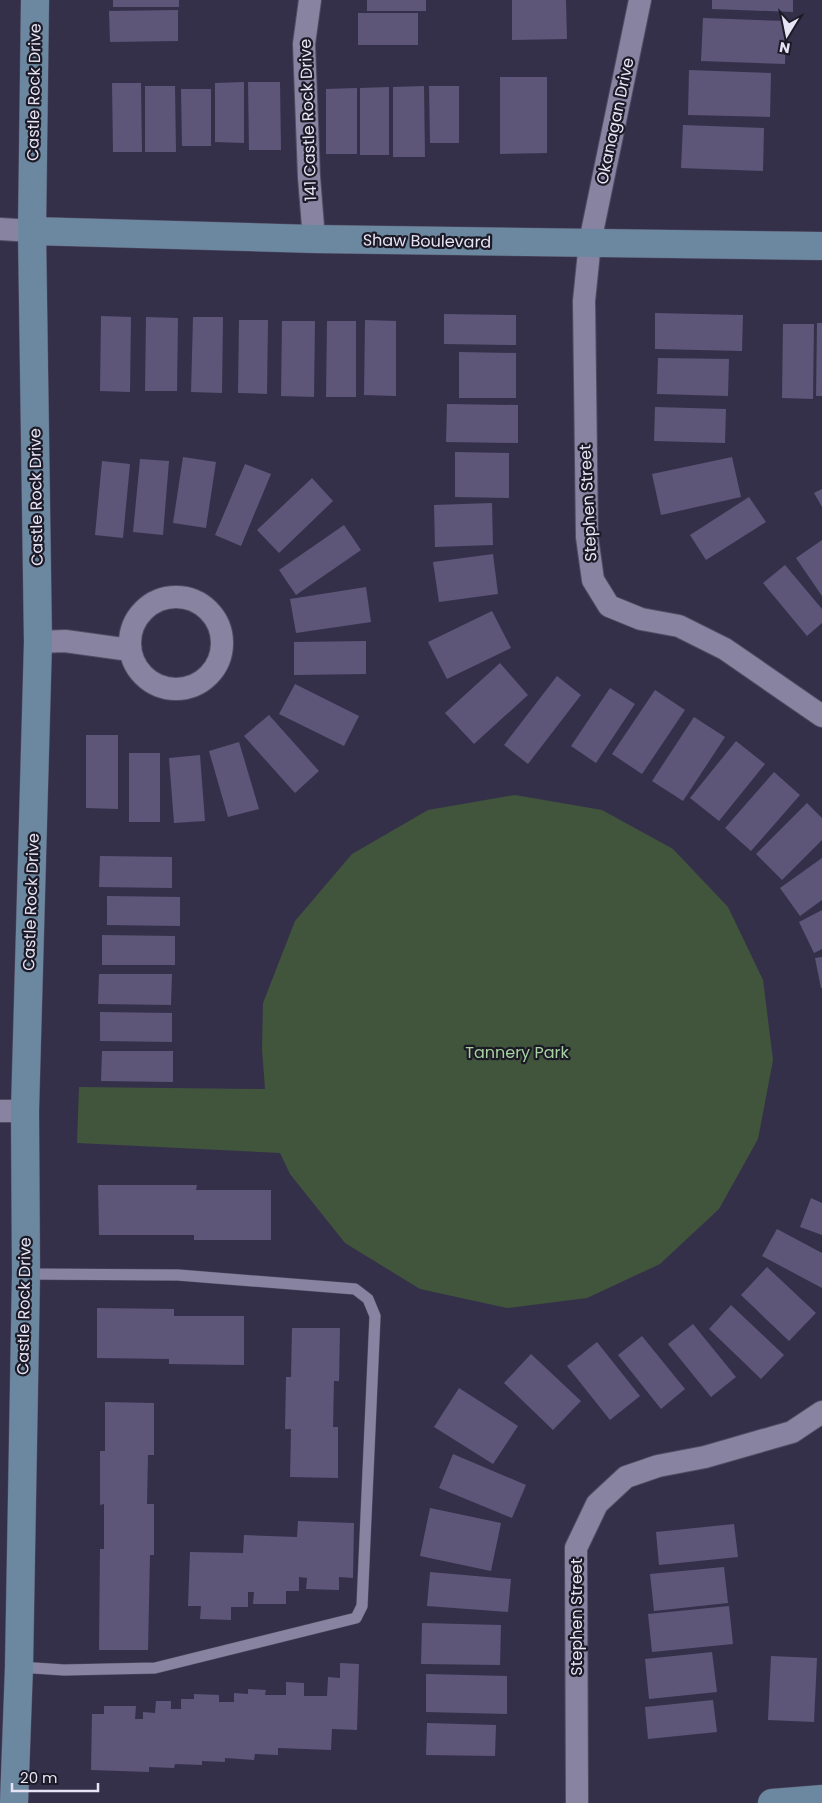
<svg xmlns="http://www.w3.org/2000/svg" width="822" height="1803" viewBox="0 0 822 1803" font-family="Poppins,sans-serif">
  <rect width="100%" height="100%" fill="#35304a"/>
  <!-- green -->
  <path fill="#40553c" d="M515 795 602 810 673 849 728 907 763 980 773 1060 758 1139 719 1209 660 1264 587 1298 507 1308 420 1289 345 1243 290 1174 280 1153 77 1143 79 1087 265 1089 262 1049 263 1003 295 921 352 854 428 810Z"/>
  <!-- building -->
  <path fill="#5d5678" d="M113 0H179V7H113Z
    M367 0H426V11H367Z
    M512 0H566L567 39 512 40Z
    M712 0H793V12L712 9Z
    M178 10V41L110 42 109 11Z
    M358 13H418V45H358Z
    M703 18 786 21 785 64 701 61Z
    M689 70 771 73 770 117 688 115Z
    M500 77H547V153L500 154Z
    M244 82V143L215 142V83Z
    M248 82H280L281 150H249Z
    M112 83H141L142 152H113Z
    M145 86H175L176 152H145Z
    M424 86 425 157H393V87Z
    M429 86H459V143H430Z
    M389 87V155H360V88Z
    M357 88V154H326V89Z
    M181 89H211V146H182Z
    M683 125 764 128 763 171 681 168Z
    M655 313 743 315 742 351 655 349Z
    M444 314 516 315V345L444 344Z
    M101 316 131 317 130 392 100 391Z
    M146 317 178 318 177 391H145Z
    M193 317H223L222 393 191 392Z
    M239 320H268L267 394 238 393Z
    M365 320 396 321V396L364 395Z
    M282 321H315L314 397 281 396Z
    M327 321H356V397H326Z
    M817 323H822V396H816Z
    M783 324H814L813 399 782 398Z
    M459 352 516 353V398H459Z
    M658 358 729 359 728 396 657 394Z
    M447 404 518 405V443L446 442Z
    M655 407 726 409 725 443 654 441Z
    M455 452 509 453V498L455 497Z
    M183 457 216 462 206 528 173 523Z
    M732 457 741 497 661 515 652 474Z
    M140 459 169 461 163 535 133 532Z
    M102 461 130 464 123 538 95 535Z
    M245 464 271 474 241 546 215 535Z
    M312 478 333 501 279 553 257 530Z
    M822 489V507L814 493Z
    M749 497 766 522 706 560 690 535Z
    M492 503 493 545 435 547 434 505Z
    M344 525 361 550 296 595 279 570Z
    M822 540V596L796 558Z
    M493 554 498 594 439 602 433 562Z
    M785 565 822 609V623L807 636 763 583Z
    M366 587 371 622 296 633 290 599Z
    M492 611 511 648 447 679 428 642Z
    M366 641V674L294 675V642Z
    M500 663 528 695 474 744 445 713Z
    M557 676 581 695 528 764 504 745Z
    M295 684 359 716 344 746 279 714Z
    M610 688 635 704 596 763 571 746Z
    M655 690 685 710 642 774 612 754Z
    M269 715 319 771 295 793 244 736Z
    M694 717 725 737 683 801 652 781Z
    M86 735H118V809L86 808Z
    M736 741 765 764 719 821 690 798Z
    M239 742 259 809 228 817 209 751Z
    M129 753H160V822H129Z
    M200 755 205 821 174 823 169 758Z
    M774 772 800 795 751 851 725 828Z
    M807 803 822 818V840L782 880 756 854Z
    M100 856 172 857V888L99 887Z
    M822 858V900L800 916 780 888Z
    M107 896 180 897V926L107 925Z
    M822 910V949L814 953 799 922Z
    M102 935 175 936V965H102Z
    M822 957V988H821L815 958Z
    M99 974H172L171 1005 98 1004Z
    M100 1012 172 1013V1042L100 1041Z
    M102 1051H173V1082L101 1081Z
    M98 1185H197L196 1190H271V1240H194V1235H99Z
    M811 1198 822 1203V1235L800 1227Z
    M777 1229 822 1253V1288L762 1256Z
    M767 1267 816 1313 789 1341 741 1295Z
    M731 1305 784 1355 761 1379 709 1329Z
    M97 1308 174 1309V1316H244V1365L169 1364V1359L97 1358Z
    M693 1324 736 1377 711 1397 668 1344Z
    M292 1328H340L339 1381H334L333 1427H338V1478L290 1477 291 1429H285L286 1377H291Z
    M642 1336 685 1389 661 1409 618 1355Z
    M597 1342 640 1396 610 1420 567 1366Z
    M531 1354 581 1401 553 1430 504 1383Z
    M459 1388 518 1426 493 1464 434 1427Z
    M105 1402 154 1403V1455H148L147 1504H154V1555H150L148 1650H99L100 1549H104V1504L100 1505V1451H105Z
    M453 1454 526 1485 512 1518 439 1488Z
    M430 1508 501 1523 491 1571 420 1556Z
    M298 1521 354 1523 353 1578 339 1577V1590L306 1589 307 1578 299 1577V1591H286V1604H253L254 1592H248V1607H231V1620L200 1619 201 1606H188L190 1552 243 1553 244 1535 297 1537Z
    M734 1524 738 1557 659 1565 656 1532Z
    M724 1567 728 1603 654 1611 650 1574Z
    M430 1572 511 1579 508 1612 427 1606Z
    M729 1606 733 1644 652 1652 648 1614Z
    M422 1623 501 1625 500 1665 421 1664Z
    M712 1652 717 1692 649 1699 645 1659Z
    M771 1656 817 1658 814 1722 768 1720Z
    M340 1663 359 1664 357 1730 332 1729 331 1750 278 1748V1755L255 1754 254 1760 225 1758V1762L202 1761V1765L175 1764 174 1768 149 1767V1772L91 1770 92 1714H104V1706H136L135 1719H143V1712L155 1713 156 1701H171V1709H181V1699H194V1694L219 1695V1702H234V1693L248 1694V1689L266 1690 265 1695H286V1682L304 1683V1696H327L328 1677 340 1678Z
    M426 1674 507 1676V1714L426 1712Z
    M713 1700 717 1732 648 1739 645 1707Z
    M427 1723 496 1725 495 1756 426 1755Z"/>
  <g fill="none" stroke-linecap="round" stroke-linejoin="round">
    <!-- lane casing -->
    <g stroke="#524c63" stroke-width="12">
      <path id="lane" d="M19 1667 64 1670 155 1668 356 1618 362 1606 375 1316 368 1299 355 1289 178 1275 26 1274"/>
    </g>
    <!-- street casing -->
    <g stroke="#524c63" stroke-width="24">
      <path id="street" d="M310 0 304 44 309 177 314 239
        M640 0 590 242 584 301 587 537 593 580 609 606 641 619 679 626 725 649 822 716
        M0 229 32 231
        M130 643a46 46 0 1 1 92 0a46 46 0 1 1-92 0Z
        M38 642 65 641 130 650
        M0 1111H25
        M577 1803 576 1548 597 1504 626 1477 658 1466 705 1457 792 1432 822 1412"/>
    </g>
    <!-- secondary casing -->
    <g stroke="#524c63" stroke-width="29">
      <path id="secondary" d="M32 231 314 239 822 246
        M14 1803 19 1667 26 1274 25 1111 38 642 32 231 35 0
        M772 1803 822 1799"/>
    </g>
    <!-- lane -->
    <use href="#lane" stroke="#8983a2" stroke-width="11"/>
    <!-- street -->
    <use href="#street" stroke="#8983a2" stroke-width="22"/>
    <!-- secondary -->
    <use href="#secondary" stroke="#6b88a0" stroke-width="28"/>
  </g>
  <g text-anchor="middle" dominant-baseline="central" stroke-width="4.5" stroke-linejoin="round" paint-order="stroke">
    <!-- street labels -->
    <g font-size="16" fill="#e7e4f6" stroke="#1c1a26">
      <text transform="translate(34 92) rotate(-89)">Castle Rock Drive</text>
      <text transform="translate(308 120) rotate(-92)">141 Castle Rock Drive</text>
      <text transform="translate(615 121) rotate(-78)">Okanagan Drive</text>
      <text transform="translate(427 241) rotate(1)">Shaw Boulevard</text>
      <text transform="translate(36 497) rotate(-91)">Castle Rock Drive</text>
      <text transform="translate(588 503) rotate(-93)">Stephen Street</text>
      <text transform="translate(31 902) rotate(-88)">Castle Rock Drive</text>
      <text transform="translate(24 1306) rotate(-89)">Castle Rock Drive</text>
      <text transform="translate(576 1617) rotate(-90)">Stephen Street</text>
    </g>
    <!-- park labels -->
    <g font-size="16" fill="#a6d29f" stroke="#1c1a26">
      <text x="517" y="1052">Tannery Park</text>
    </g>
  </g>
  <!-- north arrow -->
  <g transform="translate(787 35) rotate(190)" stroke="#1c1a26" stroke-width="4" paint-order="stroke">
  <path d="M0-4L9 19L0 12L-9 19Z" fill="#e7e4f6"/>
  <text y="-8" font-size="14" font-weight="bold" text-anchor="middle" fill="#e7e4f6">N</text>
  </g>
  <!-- scale -->
  <path d="M12 1783v8h86v-8" fill="none" stroke="#e7e4f6" stroke-width="2.5"/>
  <text x="20" y="1783" font-size="15" fill="#e7e4f6" stroke="#1c1a26" stroke-width="4" paint-order="stroke">20 m</text>
</svg>
